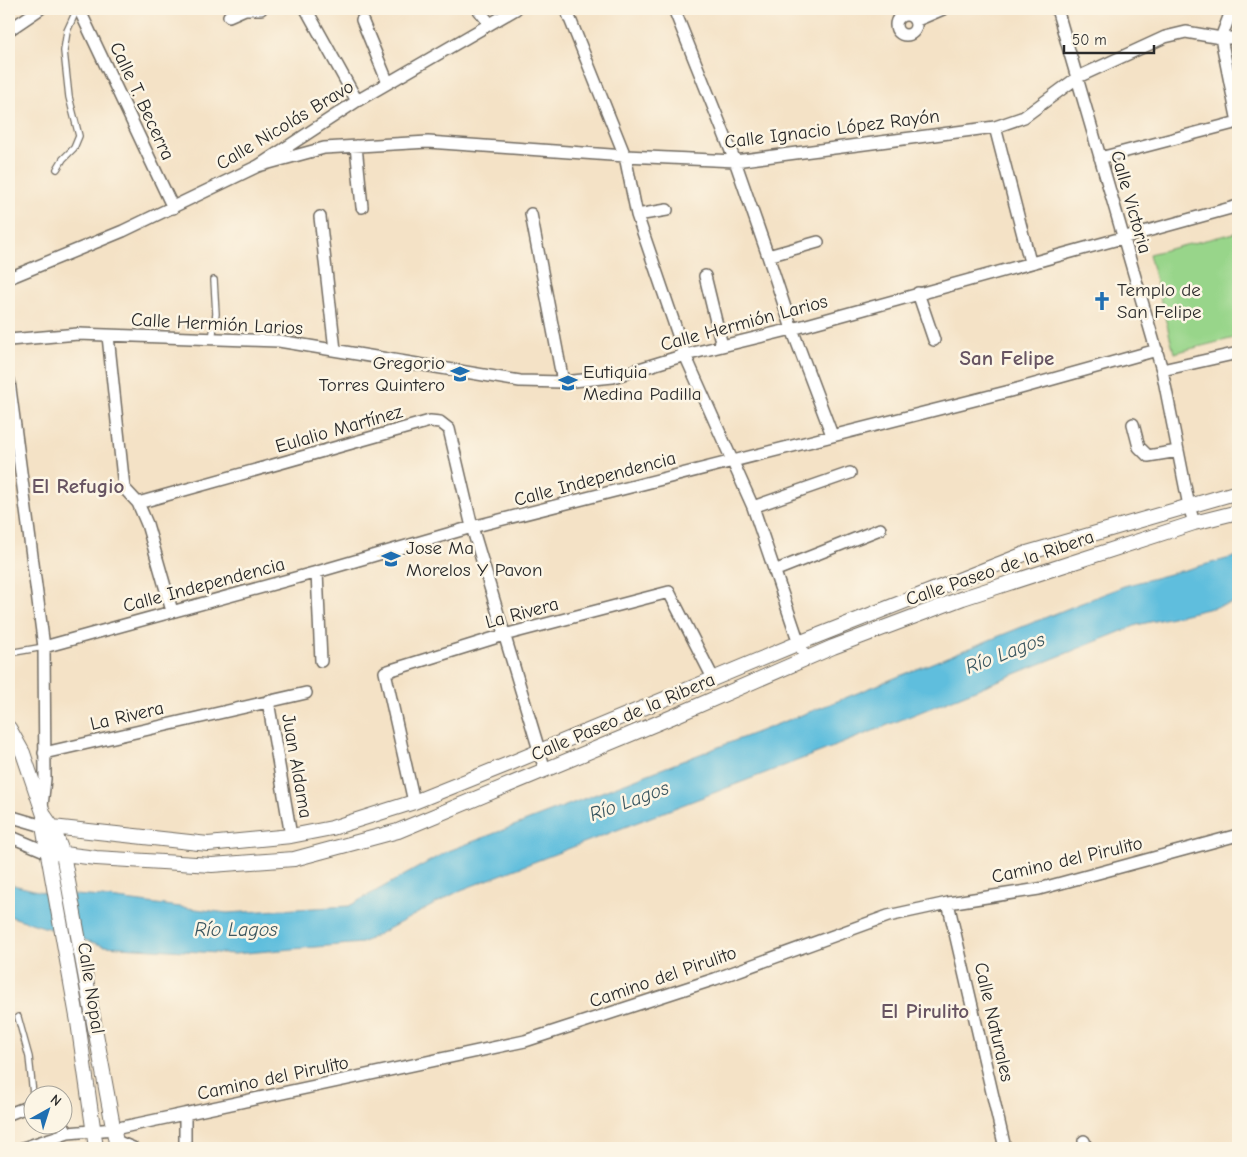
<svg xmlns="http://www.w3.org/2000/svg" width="1247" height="1157" viewBox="0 0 1247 1157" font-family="'Comic Neue',sans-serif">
  <rect width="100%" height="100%" fill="#fcf5e5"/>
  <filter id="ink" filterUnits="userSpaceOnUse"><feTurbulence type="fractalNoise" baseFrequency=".02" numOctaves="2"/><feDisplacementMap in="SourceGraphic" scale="10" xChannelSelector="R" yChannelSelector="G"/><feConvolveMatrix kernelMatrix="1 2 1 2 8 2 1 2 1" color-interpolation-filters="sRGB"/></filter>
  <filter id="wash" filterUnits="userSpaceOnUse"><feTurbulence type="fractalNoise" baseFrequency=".0096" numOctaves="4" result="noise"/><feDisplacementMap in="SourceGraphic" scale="20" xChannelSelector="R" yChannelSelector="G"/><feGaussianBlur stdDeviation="1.12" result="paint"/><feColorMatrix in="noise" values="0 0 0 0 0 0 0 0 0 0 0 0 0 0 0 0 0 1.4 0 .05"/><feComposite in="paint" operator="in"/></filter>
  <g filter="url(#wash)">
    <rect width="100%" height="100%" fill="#f4e2c6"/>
    <!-- green -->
    <path fill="#98d58a" stroke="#62805a" d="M1238 232V337L1174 353 1149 254Z"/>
    <!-- water -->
    <path fill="#5fbedd" stroke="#457484" d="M1238 556V602L1137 625 833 747 461 890 362 943 234 954 104 946 9 916V884L46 893 102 897 227 913 349 906 446 852 830 704 1124 586Z"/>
  </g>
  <g filter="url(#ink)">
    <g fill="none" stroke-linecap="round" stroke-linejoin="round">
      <!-- service casing -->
      <g stroke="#716b61" stroke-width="8">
        <path id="service" d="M57 169 63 159 74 148 79 136 69 97 64 51 67 31 77 9
          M212 339 216 314 214 280
          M9 653 44 647
          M18 1017 29 1057 33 1094"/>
      </g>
      <!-- minor casing -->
      <g stroke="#716b61" stroke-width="14">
        <path id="minor" d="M79 9 173 208
          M306 9 357 101
          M478 9 490 24
          M566 9 625 156 637 215 685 355 753 507 799 643 806 659
          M674 9 735 161 768 256 792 329 832 435
          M1057 9 1162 370 1189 506 1194 523
          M1232 9 1221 38 1238 122
          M896 25a10 10 0 1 1 20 0a10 10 0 1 1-20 0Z
          M229 16 245 9H261
          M362 20 388 83
          M915 21 943 9
          M9 30 40 9
          M995 127 1030 262
          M356 146 362 207
          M1100 158 1238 122
          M258 166 324 148 428 142 625 156 735 161 995 127 1024 117 1078 77 1165 37 1186 32 1221 38H1238
          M531 214 563 382
          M637 215 667 210
          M320 217 335 350
          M768 256 818 242
          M705 276 722 346
          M9 278 123 231 258 166 357 101 516 9
          M918 293 934 340
          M108 336 124 488 138 503 147 524 172 611
          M9 340 78 334 279 341 520 381 563 382 613 377 685 355 792 329 1238 206
          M1162 370 1238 353
          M9 381 44 647 45 779 42 806
          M1133 424 1139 447 1148 456 1178 451
          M138 503 430 421 440 422 449 429 472 527 545 770
          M753 507 850 473
          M774 571 880 529
          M317 572 321 661
          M44 647 317 572 472 527 1010 391 1157 350
          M268 701 291 836
          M44 753 306 693
          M414 802 385 672 504 635 669 592 713 678
          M9 816 43 826
          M9 836 47 852
          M948 903 1005 1148
          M9 1114 32 1105
          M185 1115V1148
          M62 1124 68 1133 114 1129 525 1041 715 979 888 916 948 903 1039 889 1238 835
          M116 1141 133 1148
          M1084 1141 1086 1148
          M23 1148 68 1133"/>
      </g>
      <!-- tertiary casing -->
      <g stroke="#716b61" stroke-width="16">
        <path id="tertiary" d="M9 728 23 753 44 815 53 828 63 854 117 1148
          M44 818 43 826 78 1022 96 1148
          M43 826 208 844 291 836 332 828 414 802 511 763 799 643 1027 553 1238 492
          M47 852 96 858 212 865 294 859 398 831 672 717 833 647 963 598 1194 523 1238 512"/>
      </g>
      <!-- service -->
      <use href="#service" stroke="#fff" stroke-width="5.5"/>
      <!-- minor -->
      <use href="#minor" stroke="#fff" stroke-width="11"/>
      <!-- tertiary -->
      <use href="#tertiary" stroke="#fff" stroke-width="14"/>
    </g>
  </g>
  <!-- icons -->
  <defs>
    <g id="church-bare" transform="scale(1.5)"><path d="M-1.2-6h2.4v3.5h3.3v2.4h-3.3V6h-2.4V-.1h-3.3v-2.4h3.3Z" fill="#1f6fb2" stroke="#fcf5e5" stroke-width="2.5" paint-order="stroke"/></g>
    <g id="school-bare" transform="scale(1.5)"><path d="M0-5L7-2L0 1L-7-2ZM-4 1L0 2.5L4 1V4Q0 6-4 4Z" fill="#1f6fb2" stroke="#fcf5e5" stroke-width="2.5" paint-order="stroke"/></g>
  </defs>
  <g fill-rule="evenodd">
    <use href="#church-bare" x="1102" y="301"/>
    <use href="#school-bare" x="460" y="374"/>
    <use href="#school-bare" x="568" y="383"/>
    <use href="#school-bare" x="391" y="559"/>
  </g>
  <g text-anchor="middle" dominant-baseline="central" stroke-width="5" stroke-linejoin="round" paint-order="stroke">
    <!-- street labels -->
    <g font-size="19" fill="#2b2b2b" stroke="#fcf5e5">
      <text transform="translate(142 101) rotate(65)">Calle T. Becerra</text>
      <text transform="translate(285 125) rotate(-31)">Calle Nicolás Bravo</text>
      <text transform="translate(832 129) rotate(-7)">Calle Ignacio López Rayón</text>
      <text transform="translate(1131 202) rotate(74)">Calle Victoria</text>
      <text transform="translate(744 323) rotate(-15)">Calle Hermión Larios</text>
      <text transform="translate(217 324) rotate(3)">Calle Hermión Larios</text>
      <text transform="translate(339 429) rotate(-16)">Eulalio Martínez</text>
      <text transform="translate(595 479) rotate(-15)">Calle Independencia</text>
      <text transform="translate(1000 568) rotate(-19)">Calle Paseo de la Ribera</text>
      <text transform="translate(204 585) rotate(-15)">Calle Independencia</text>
      <text transform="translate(522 613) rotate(-15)">La Rivera</text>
      <text transform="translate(127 716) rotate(-13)">La Rivera</text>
      <text transform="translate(623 717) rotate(-23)">Calle Paseo de la Ribera</text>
      <text transform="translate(297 766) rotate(80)">Juan Aldama</text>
      <text transform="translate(1067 860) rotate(-13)">Camino del Pirulito</text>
      <text transform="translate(663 977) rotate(-19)">Camino del Pirulito</text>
      <text transform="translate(91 988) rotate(81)">Calle Nopal</text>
      <text transform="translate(994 1022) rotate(77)">Calle Naturales</text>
      <text transform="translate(273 1078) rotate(-12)">Camino del Pirulito</text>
    </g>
    <!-- poi labels -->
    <g font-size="19" fill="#2b2b2b" stroke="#fcf5e5" text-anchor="start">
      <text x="1117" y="290">Templo de<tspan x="1117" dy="22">San Felipe</tspan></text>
      <text x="445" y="363" text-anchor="end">Gregorio<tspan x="445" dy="22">Torres Quintero</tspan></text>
      <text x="583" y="372">Eutiquia<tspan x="583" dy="22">Medina Padilla</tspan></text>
      <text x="406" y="548">Jose Ma<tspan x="406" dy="22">Morelos Y Pavon</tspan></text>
    </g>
    <!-- water labels -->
    <g font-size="20" font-style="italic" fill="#3b5760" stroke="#fcf5e5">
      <text transform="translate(1005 653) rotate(-21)">Río Lagos</text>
      <text transform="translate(629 801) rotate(-20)">Río Lagos</text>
      <text x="236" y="929">Río Lagos</text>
    </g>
    <!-- quarter labels -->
    <g font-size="21" font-weight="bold" fill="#675462" stroke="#fcf5e5">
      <text x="1007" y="358">San Felipe</text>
      <text x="78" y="486">El Refugio</text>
      <text x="925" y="1011">El Pirulito</text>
    </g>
  </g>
  <!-- margin -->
  <rect width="1247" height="1157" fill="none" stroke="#fcf5e5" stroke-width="30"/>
  <!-- north arrow -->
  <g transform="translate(48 1110) rotate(39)"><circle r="24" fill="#fcf5e5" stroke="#a8a49b"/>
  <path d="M0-4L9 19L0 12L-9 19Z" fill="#1f6fb2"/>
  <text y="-8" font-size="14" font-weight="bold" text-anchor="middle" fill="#2b2b2b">N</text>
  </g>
  <!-- scale -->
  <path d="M1064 45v8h90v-8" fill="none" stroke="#2b2b2b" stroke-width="2.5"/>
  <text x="1072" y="45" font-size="15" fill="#2b2b2b" stroke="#fcf5e5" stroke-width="4" paint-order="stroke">50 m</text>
</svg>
